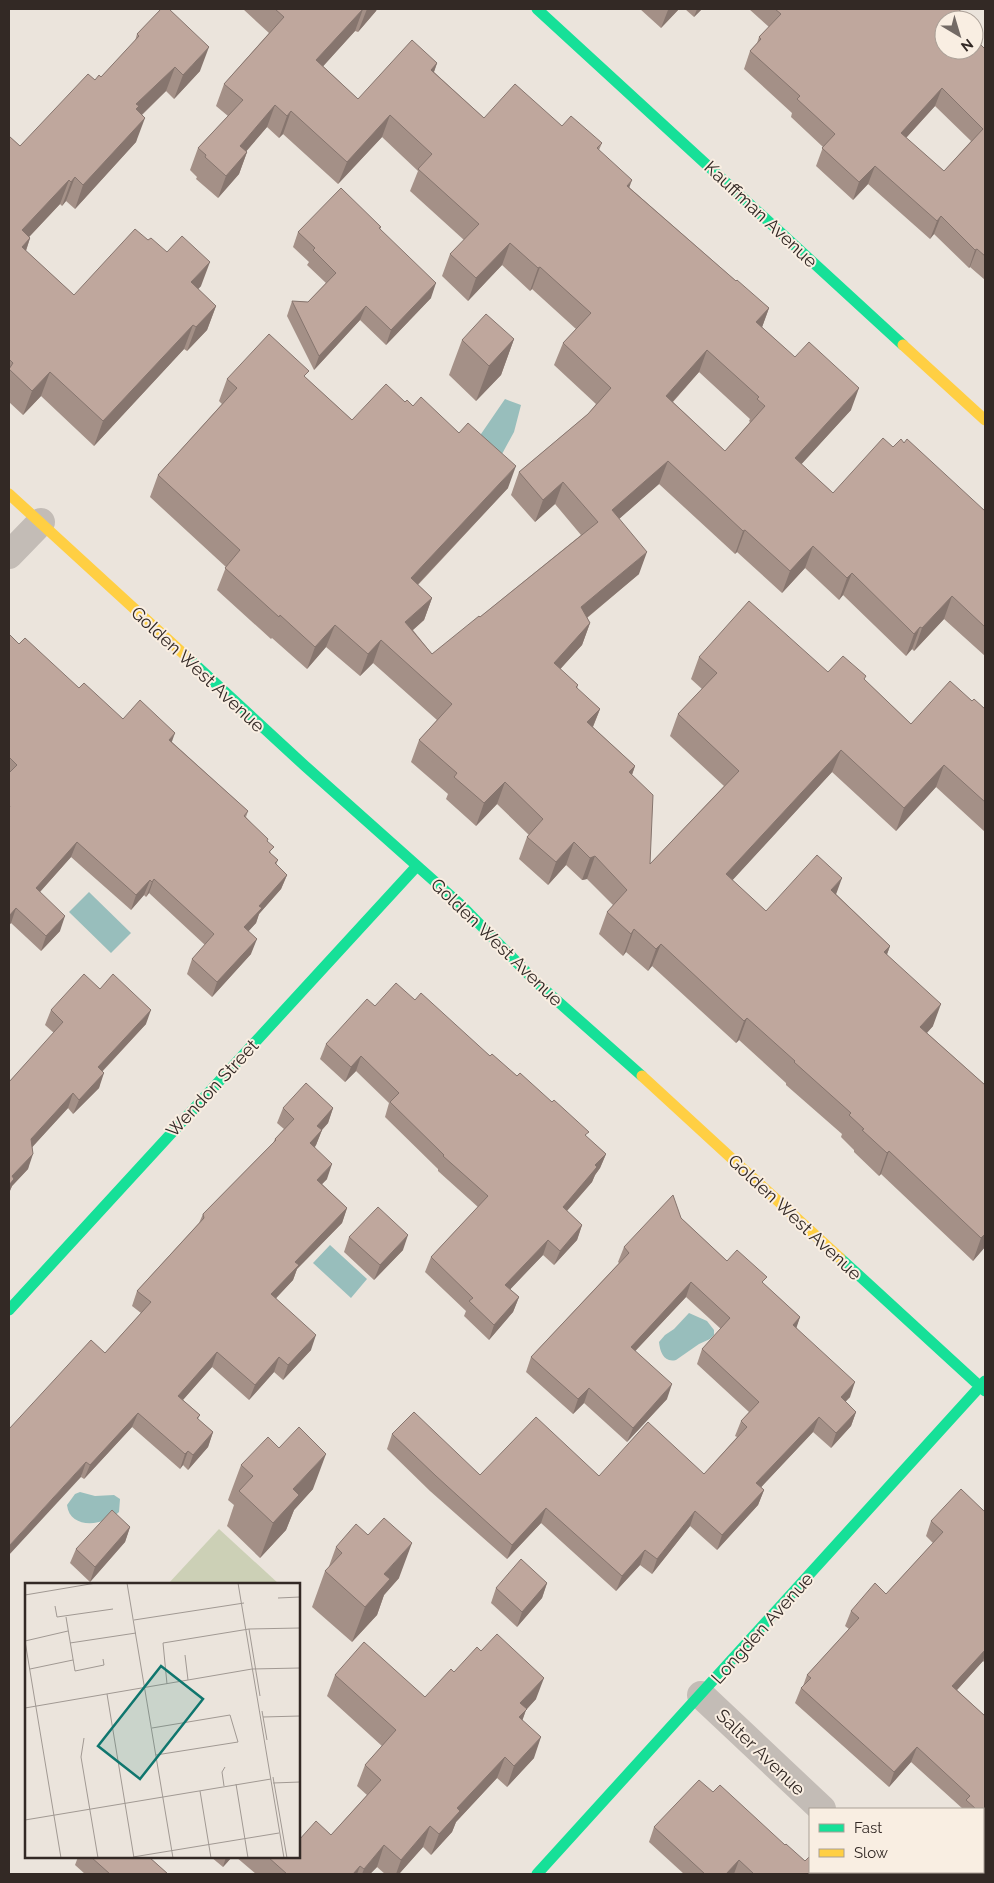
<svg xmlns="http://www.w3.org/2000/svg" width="994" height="1883" viewBox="0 0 994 1883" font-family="Raleway,sans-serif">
  <rect width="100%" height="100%" fill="#ebe4dc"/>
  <!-- grass -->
  <path fill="#ccd0b6" d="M219 1529 279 1584H168Z"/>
  <!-- water -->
  <path fill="#98bebc" d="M505 399 521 405 514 432 502 454 479 449 481 434Z
    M89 892 131 933 111 953 69 912Z
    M330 1245 367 1279 351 1298 313 1263Z
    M689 1313 707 1321 714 1330V1335L710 1339 699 1344 676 1360C664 1363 660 1352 659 1342L665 1335 674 1329Z
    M80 1492 95 1496 114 1495 120 1499 119 1512C106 1525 70 1531 67 1505L75 1494Z"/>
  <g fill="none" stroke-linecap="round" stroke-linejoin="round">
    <!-- street -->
    <path stroke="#c3bcb6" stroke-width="28" d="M9 555 41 522
      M701 1695 822 1809
      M886 1872 889 1874"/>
    <!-- fast -->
    <path stroke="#16e098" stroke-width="11" d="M537 9 903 345
      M187 657 305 766 461 905 536 982 642 1076
      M840 1258 985 1391
      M9 1310 416 867
      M537 1874 985 1381"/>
    <!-- slow -->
    <path stroke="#ffcf43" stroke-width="11" d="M903 345 985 420
      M9 494 187 657
      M642 1076 840 1258"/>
  </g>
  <!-- wall -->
  <path fill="#a49087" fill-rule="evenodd" d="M243 9H377L376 11 358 32 355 31 323 66 358 99 437 63 434 72 484 118 562 126 602 143 599 150 630 188 736 281 769 308 762 327 851 410 801 464 833 493 893 447 985 511V656L944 619 914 651 912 649 906 656 843 595 839 600 805 568 782 593 737 552 735 554 659 484 619 519 639 574 587 618 590 623 582 645 560 669 578 685 577 689 600 709 593 727 635 766 632 775 650 864 724 786 670 736 678 714 702 689 691 679 699 657 828 672 865 680 911 724 972 701 985 709V832L936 787 896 831 832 772 732 880 766 911 836 894 890 946 887 954 933 1026 927 1033 985 1085V1247L973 1261 881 1174 879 1176 854 1152V1150L841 1137 842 1134 786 1085V1083L739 1040 736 1043 652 966 648 971 626 952 623 956 599 934 607 912 613 905 587 879 582 880 566 865 548 885 519 859 527 837 529 835 497 804 476 826 446 799 448 794 411 762 419 740 437 720 373 663 360 676 326 647 307 669 272 638 271 639 217 590 226 567 150 497 158 475 222 404 219 401 227 379 306 378 352 420 405 402 508 488 418 585 432 598 424 620 413 630 432 654 480 617 581 535 555 504 535 522 511 495 519 472 588 414 596 404 554 365 563 343 576 329 532 289 530 291 502 265 468 301 442 276 450 254 464 240 410 191 418 171 382 137 338 184 283 134 279 138 267 127 246 151 247 152 239 174 218 198 196 179 197 177 190 170 198 148 228 116 216 106 224 84 269 33ZM699 372 750 419 749 421 750 422 725 451 673 402Z
    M640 9H679L661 28Z
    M685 9H702L694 17Z
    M749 9H958L944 20 985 49V280L970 267 969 268 934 234 930 239 868 184 853 200 816 166 823 147 791 117 792 113 744 69 750 51 757 43 759 37 769 27ZM935 106 971 141 944 171 906 138Z
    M137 34 200 71 174 99 166 91 142 115 136 142 75 209 66 201 62 206 60 204 29 237 30 238 26 251 74 295 201 286 198 289 216 306 207 330 187 351 184 349 94 446 41 396 23 415 9 402V136L20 146 95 80 101 77 135 41Z
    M381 227 380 229 431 298 386 345 360 320 314 370 287 316 292 301 308 302 326 283 307 265 309 262 293 247 298 232Z
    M514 339 501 375 476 401 449 375 462 340Z
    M9 634 19 644 79 688 123 719 172 742 248 811 246 817 267 841 271 854 278 860 276 865 287 875 281 889 259 914 256 923 248 931 251 954 212 997 187 974 192 959 205 945 149 893 146 897 144 895 131 910 71 857 40 892 60 931 41 951 11 923 9 925Z
    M100 989 146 1024 102 1072 99 1088 73 1114 68 1108 32 1147 28 1169 12 1186 9 1193V1082L54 1033 45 1025 51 1010Z
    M415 1000 517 1076 606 1154 600 1168 595 1175 592 1182 567 1211 582 1225 577 1240 554 1265 543 1255 510 1289 519 1297 513 1312 489 1340 464 1316 466 1311 425 1272 431 1257 478 1207 438 1171V1169L385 1117 389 1103 356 1071 345 1082 320 1059 326 1044 375 1006Z
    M283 1108H333L328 1123 322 1130 316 1145 315 1147 327 1179 322 1184 347 1208 342 1223 297 1269 293 1280 276 1298 311 1350 283 1380 274 1372 249 1400 212 1367 183 1400 200 1415 198 1419 213 1432 208 1447 188 1470 183 1465 180 1469 132 1427 84 1479 81 1477 105 1353 141 1313 132 1306 137 1291 199 1223 203 1214 273 1143 275 1139 284 1129 277 1123Z
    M681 1218 727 1261 764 1284 800 1317 796 1327 850 1397 845 1401 856 1412 851 1426 831 1448 813 1432 761 1487 764 1490 758 1505 717 1550 690 1526 652 1574 640 1565 616 1591 541 1523 507 1559 430 1491 387 1449 392 1434 480 1475 599 1476 704 1474 737 1437 735 1436 741 1421 749 1412 697 1364 702 1349 721 1329 686 1297 635 1351 667 1399 627 1442 584 1403 573 1414 526 1372 531 1357 619 1263 618 1262 624 1247Z
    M349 1237 403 1250 374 1280 344 1252Z
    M241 1465 313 1489 294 1510 286 1530 260 1558 227 1526 234 1505 228 1500Z
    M985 1512V1663L983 1661 957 1690 985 1716V1874L983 1872V1809H963L911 1762 889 1787 795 1703 801 1688 803 1686 807 1675 849 1629 845 1626 851 1611 886 1594 933 1543 926 1536 931 1521Z
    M130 1527 125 1542 90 1582 70 1563 76 1549Z
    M336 1547 399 1578 384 1595 377 1615 352 1642 312 1607 325 1571 328 1569Z
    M547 1583 542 1598 517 1627 491 1603 496 1588Z
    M454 1672 536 1699 526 1710 522 1720 534 1758 507 1787 497 1778 456 1822 452 1832 431 1855 423 1847 399 1874H385L377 1867 370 1874H256L236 1857H299L331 1835 367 1795 357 1786 365 1765 382 1746 327 1696 335 1675 425 1697Z
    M713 1792 785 1845 805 1861 830 1874H684L649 1842 654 1827Z
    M78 1857H149L168 1874H85L75 1865Z
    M211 1857H232L223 1867Z"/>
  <!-- shaded-wall -->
  <path fill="#86756e" d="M363 9 355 31 308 83 316 60Z
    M367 9H377L376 11 358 32Z
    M669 9H679L661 28 668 10Z
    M697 9H702L694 17Z
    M209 47 200 71 174 99 183 75Z
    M437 63 429 86 431 70Z
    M175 67 166 91 132 124 136 104Z
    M942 88 935 106 894 151 901 133Z
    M275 105 267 127 232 168 240 146Z
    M291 111 283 134 279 138 287 116Z
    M390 115 382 137 338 184 347 162Z
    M145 118 136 142 75 209 83 185Z
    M247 152 239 174 218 198 226 176Z
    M875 166 868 184 853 200 859 182Z
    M75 177 66 201 62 206 71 182Z
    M69 180 60 204 13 254 22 230Z
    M632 180 624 202 627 186Z
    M941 216 934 234 930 239 937 221Z
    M30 238 22 262V247Z
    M510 243 502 265 468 301 476 278Z
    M977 249 970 267 969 268 975 250Z
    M210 262 201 286 182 306 191 282Z
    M540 267 532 289 530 291 538 268Z
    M436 283 431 298 386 345 391 330Z
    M216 306 207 330 187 351 196 327Z
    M366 306 360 320 314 370 319 356Z
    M769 308 761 330 756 322Z
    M193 325 184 349 94 446 103 421Z
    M514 339 501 375 476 401 489 366Z
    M707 350 699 372 658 418 666 396Z
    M50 372 41 396 23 415 32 391Z
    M859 388 851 410 787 480 795 458Z
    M668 461 659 484 604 532 612 510Z
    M516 466 508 488 403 600 411 578Z
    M563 482 555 504 535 522 543 500Z
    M745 530 737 552 735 554 743 531Z
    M813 546 805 568 782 593 790 571Z
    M647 552 639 574 572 630 581 607Z
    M852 573 843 595 839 600 847 578Z
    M952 596 944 619 914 651 922 628Z
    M432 598 424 620 397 644 405 622Z
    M590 623 582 645 546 685 554 663Z
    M335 625 326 647 307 669 315 647Z
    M920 627 912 649 906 656 914 634Z
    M381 640 373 663 360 676 368 654Z
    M600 709 591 731 587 722Z
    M175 733 170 747 169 740Z
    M841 750 832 772 718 896 726 874Z
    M944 765 936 787 896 831 904 808Z
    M635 766 627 788 629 772Z
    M505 782 497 804 476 826 484 803Z
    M77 842 71 857 30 903 36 888Z
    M574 842 566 865 548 885 556 862Z
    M595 856 587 879 582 880 590 858Z
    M287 875 281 889 259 914 256 923 239 942 244 927 259 906Z
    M842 878 834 900 831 890Z
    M154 879 149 893 146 897 152 882Z
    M150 880 144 895 131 910 136 895Z
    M16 908 11 923 9 925V916Z
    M65 916 60 931 41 951 46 936Z
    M634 929 626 952 623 956 631 934Z
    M257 939 251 954 212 997 217 982Z
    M661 944 652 966 648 971 656 949Z
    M890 946 882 968 884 952Z
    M941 1004 933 1026 912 1049 920 1027Z
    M151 1010 146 1024 92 1082 98 1067Z
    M747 1018 739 1040 736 1043 744 1021Z
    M361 1056 356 1071 345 1082 351 1067Z
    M104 1073 99 1088 73 1114 79 1100Z
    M73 1093 68 1108 26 1154 31 1139Z
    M333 1108 328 1123 312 1141 317 1126Z
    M322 1130 316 1145 305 1158 310 1143Z
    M889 1151 881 1174 879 1176 887 1153Z
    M33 1154 28 1169 12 1186 9 1193V1184L12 1176Z
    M606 1154 600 1168 595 1175 592 1182 557 1222 563 1207 595 1165Z
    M332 1164 327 1179 312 1194 317 1180Z
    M347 1208 342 1223 297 1269 293 1280 266 1309 271 1294 295 1262Z
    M582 1225 577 1240 554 1265 560 1251Z
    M985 1234V1247L973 1261 981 1238Z
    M408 1235 403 1250 374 1280 380 1265Z
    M548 1240 543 1255 500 1300 505 1285Z
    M691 1282 686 1297 625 1362 631 1347Z
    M519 1297 513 1312 489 1340 494 1325Z
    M800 1317 795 1332 793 1325Z
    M316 1335 311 1350 283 1380 288 1365Z
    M217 1352 212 1367 173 1411 178 1396Z
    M279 1357 274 1372 249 1400 255 1385Z
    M855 1382 850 1397 836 1412 841 1397Z
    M672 1384 667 1399 627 1442 633 1428Z
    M589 1388 584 1403 573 1414 578 1399Z
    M856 1412 851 1426 831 1448 836 1433Z
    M138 1413 132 1427 84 1479 90 1465Z
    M819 1417 813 1432 751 1498 756 1483Z
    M213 1432 208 1447 188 1470 193 1455Z
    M188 1451 183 1465 180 1469 185 1454Z
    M326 1454 313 1489 294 1510 286 1530 260 1558 273 1523 293 1489Z
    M86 1462 81 1477 9 1555V1546Z
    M764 1490 758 1505 717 1550 722 1535Z
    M546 1508 541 1523 507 1559 512 1545Z
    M695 1511 690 1526 652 1574 657 1559Z
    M130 1527 125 1542 90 1582 95 1567Z
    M412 1543 399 1578 384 1595 377 1615 352 1642 365 1607 384 1574Z
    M645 1550 640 1565 616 1591 622 1576Z
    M547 1583 542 1598 517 1627 522 1612Z
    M985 1650V1655L983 1661 947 1701 952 1686Z
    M544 1678 536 1699 526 1710 519 1730 520 1703Z
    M541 1737 534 1758 507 1787 514 1766Z
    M917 1747 911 1762 889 1787 894 1772Z
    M505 1757 497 1778 456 1822 452 1832 431 1855 439 1834 457 1808Z
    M430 1826 423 1847 399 1874H396L401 1860Z
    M384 1845 377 1867 370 1874H362L364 1869Z
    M226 1857H232L223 1867Z
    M739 1860 734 1874H726Z
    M360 1866 357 1874H353Z"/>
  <!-- building -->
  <path fill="#bfa79d" stroke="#86756e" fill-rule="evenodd" d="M161 9H169L209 47 183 75 175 67 136 104 139 106 136 109 145 118 83 185 75 177 71 182 69 180 22 230 30 238 22 247 74 295 135 229 148 240 151 238 167 252 182 236 210 262 191 282 216 306 196 327 193 325 103 421 50 372 32 391 9 369 13 363 9 359V136L20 146 88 74 95 80 99 75 101 77 139 36 137 34Z
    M275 9H363L316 60 358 99 412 40 437 63 431 70 484 118 515 84 562 126 571 116 602 143 597 148 632 180 627 186 736 281 737 280 769 308 756 322 795 357 809 342 859 388 795 458 833 493 883 438 893 447 901 439 904 443 907 439 985 511V627L952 596 922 628 920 627 914 634 852 573 847 578 813 546 790 571 745 530 743 531 668 461 612 510 647 552 581 607 590 623 554 663 578 685 576 687 600 709 587 722 635 766 629 772 653 795 650 864 739 771 678 714 717 673 699 657 749 601 828 672 843 656 866 676 864 679 911 724 950 681 972 701 974 699 985 709V802L944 765 904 808 841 750 726 874 766 911 817 855 842 878 831 890 890 946 884 952 941 1004 920 1027 985 1085V1234L981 1238 889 1151 887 1153 862 1130 864 1129 849 1115 851 1113 794 1062 795 1061 747 1018 744 1021 661 944 656 949 634 929 631 934 607 912 627 890 595 856 590 858 574 842 556 862 527 837 543 819 505 782 484 803 454 777 457 773 419 740 452 704 381 640 368 654 335 625 315 647 280 615 279 617 225 568 240 550 158 475 237 388 227 379 269 334 309 371 304 376 352 420 386 384 405 402 407 400 413 406 421 397 459 433 468 423 516 466 411 578 432 598 405 622 432 654 479 616 480 617 598 522 563 482 543 500 519 472 588 414 611 388 563 343 591 313 540 267 538 268 510 243 476 278 450 254 479 224 418 169 432 154 390 115 347 162 291 111 287 116 275 105 240 146 247 152 226 176 205 157 206 155 198 148 243 100 224 84 284 17ZM707 350 759 397 757 399 765 406 725 451 666 396Z
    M775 9H958L971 20H944V50H974V38L985 49V256L977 249 975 250 941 216 937 221 875 166 859 182 822 148 835 134 797 99 800 96 750 51 761 39 759 37 781 14ZM942 88 983 129 944 171 901 133Z
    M341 188 381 227 379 228 436 283 391 330 366 306 319 356 292 301 308 302 336 273 313 250 315 248 298 232Z
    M486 314 514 339 489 366 462 340Z
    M9 634 19 644 25 638 79 688 84 683 123 719 140 700 175 733 169 740 248 811 244 816 268 839 267 841 274 847 269 852 278 860 275 863 287 875 259 906 262 908 244 927 257 939 217 982 192 959 214 934 154 879 152 882 150 880 136 895 77 842 36 888 65 916 46 936 16 908 9 916V808L10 806 9 805V773L17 765 9 757Z
    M84 974 100 989 113 974 151 1010 98 1067 104 1073 79 1100 73 1093 31 1139 33 1154 12 1176 14 1179 9 1185V1082L63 1022 51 1010Z
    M396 983 415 1000 421 993 490 1056 492 1054 517 1076 520 1073 552 1102 554 1100 589 1132 585 1135 606 1154 595 1165 597 1167 563 1207 582 1225 560 1251 548 1240 505 1285 519 1297 494 1325 469 1301 473 1298 431 1257 488 1196 443 1156 444 1155 390 1102 399 1093 361 1056 351 1067 326 1044 367 999 375 1006Z
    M306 1083 333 1108 317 1126 322 1130 310 1143 332 1164 317 1180 347 1208 295 1262 299 1265 271 1294 316 1335 288 1365 279 1357 255 1385 217 1352 178 1396 200 1415 197 1418 213 1432 193 1455 188 1451 185 1454 138 1413 90 1465 86 1462 9 1546V1429L91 1340 105 1353 151 1302 137 1291 204 1218 203 1214 276 1140 275 1139 294 1119 283 1108Z
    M673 1195 681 1218 727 1261 737 1250 767 1277 762 1282 800 1317 793 1325 855 1382 841 1397 856 1412 836 1433 819 1417 756 1483 764 1490 722 1535 695 1511 657 1559 645 1550 622 1576 546 1508 512 1545 436 1476 392 1434 414 1412 480 1475 536 1417 599 1476 648 1422 704 1474 747 1427 741 1421 759 1402 702 1349 730 1318 691 1282 631 1347 672 1384 633 1428 589 1388 578 1399 531 1357 629 1253 624 1247Z
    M378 1207 408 1235 380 1265 349 1237Z
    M299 1427 326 1454 293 1489 299 1495 273 1523 239 1491 253 1476 241 1465 268 1437 279 1448Z
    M961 1489 985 1512V1650L952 1686 985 1716V1857L983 1855V1809H975H976L966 1800 970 1796 917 1747 894 1772 801 1688 811 1678 807 1675 859 1618 851 1611 875 1583 886 1594 943 1532 931 1521Z
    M112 1510 130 1527 95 1567 76 1549Z
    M384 1518 412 1543 384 1574 390 1579 365 1607 325 1571 342 1553 336 1547 356 1524 368 1535Z
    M521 1559 547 1583 522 1612 496 1588Z
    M497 1634 544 1678 520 1703 527 1709 519 1717 541 1737 514 1766 505 1757 457 1808 460 1811 439 1834 430 1826 401 1860 384 1845 364 1869 360 1866 353 1874H287L268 1857H299V1840L316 1821 331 1835 381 1780 365 1765 396 1730 335 1675 364 1642 425 1697 451 1669 454 1672 477 1647 481 1651Z
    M699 1780 713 1792 720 1785 785 1845 786 1844 805 1861 810 1856V1872H827L830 1874H754L739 1860 726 1874H705L654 1827Z
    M91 1857H149L168 1874H110Z"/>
  <g text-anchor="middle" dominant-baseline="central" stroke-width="4" stroke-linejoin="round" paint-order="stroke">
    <!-- street labels -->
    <g font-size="18" fill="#332925" stroke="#f9eee2">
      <text transform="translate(761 214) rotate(43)">Kauffman Avenue</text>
      <text transform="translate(198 669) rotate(43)">Golden West Avenue</text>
      <text transform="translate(497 942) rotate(44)">Golden West Avenue</text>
      <text transform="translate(212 1088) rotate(-47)">Wendon Street</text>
      <text transform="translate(795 1217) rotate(43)">Golden West Avenue</text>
      <text transform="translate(762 1628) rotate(-48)">Longden Avenue</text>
      <text transform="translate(761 1752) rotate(44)">Salter Avenue</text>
    </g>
  </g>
  <!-- overview -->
  <g transform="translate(25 1583)">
    <rect width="275" height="275" fill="#ebe4dc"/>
    <path fill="none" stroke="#a19993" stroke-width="1" d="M102 0 148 275M213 0 259 275M0 12 71 0M253 15 275 14M30 23 32 34 88 26M41 34 50 88 79 82 78 76M109 37 219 20M224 46 235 113M0 58 43 48M0 58 36 275M45 60 111 50M160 72 163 97M5 86 48 77M142 101 138 60 224 46 275 45M82 111 109 275M0 125 227 86 275 85M237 128 242 157M238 134 275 133M127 145 205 132 213 159 131 172M59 155 56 174 73 275M248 194 262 275M248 200 275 199M211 201 223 275M199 203 197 189 200 184M175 208 186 275M0 237 246 196M108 274 254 250"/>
    <path fill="#0f766e" fill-opacity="0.15" stroke="#0f766e" stroke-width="2.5" d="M136 83 178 116 115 196 73 163Z"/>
    <rect width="275" height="275" fill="none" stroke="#332925" stroke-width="2.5"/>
  </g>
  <!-- border -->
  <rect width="994" height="1883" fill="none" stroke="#332925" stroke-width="20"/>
  <!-- legend -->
  <rect x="809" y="1808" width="175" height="65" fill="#f9eee2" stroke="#aa9f96"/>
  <rect x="819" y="1824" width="25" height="8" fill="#16e098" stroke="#aa9f96"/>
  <text x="854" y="1833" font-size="15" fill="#332925">Fast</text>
  <rect x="819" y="1849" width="25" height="8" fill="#ffcf43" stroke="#aa9f96"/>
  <text x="854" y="1858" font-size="15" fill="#332925">Slow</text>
  <!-- north arrow -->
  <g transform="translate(959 35) rotate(142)"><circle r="24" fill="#f9eee2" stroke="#aa9f96"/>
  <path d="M0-4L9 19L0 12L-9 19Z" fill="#736a65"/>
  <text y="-8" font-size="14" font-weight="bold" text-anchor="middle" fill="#332925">N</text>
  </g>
</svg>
